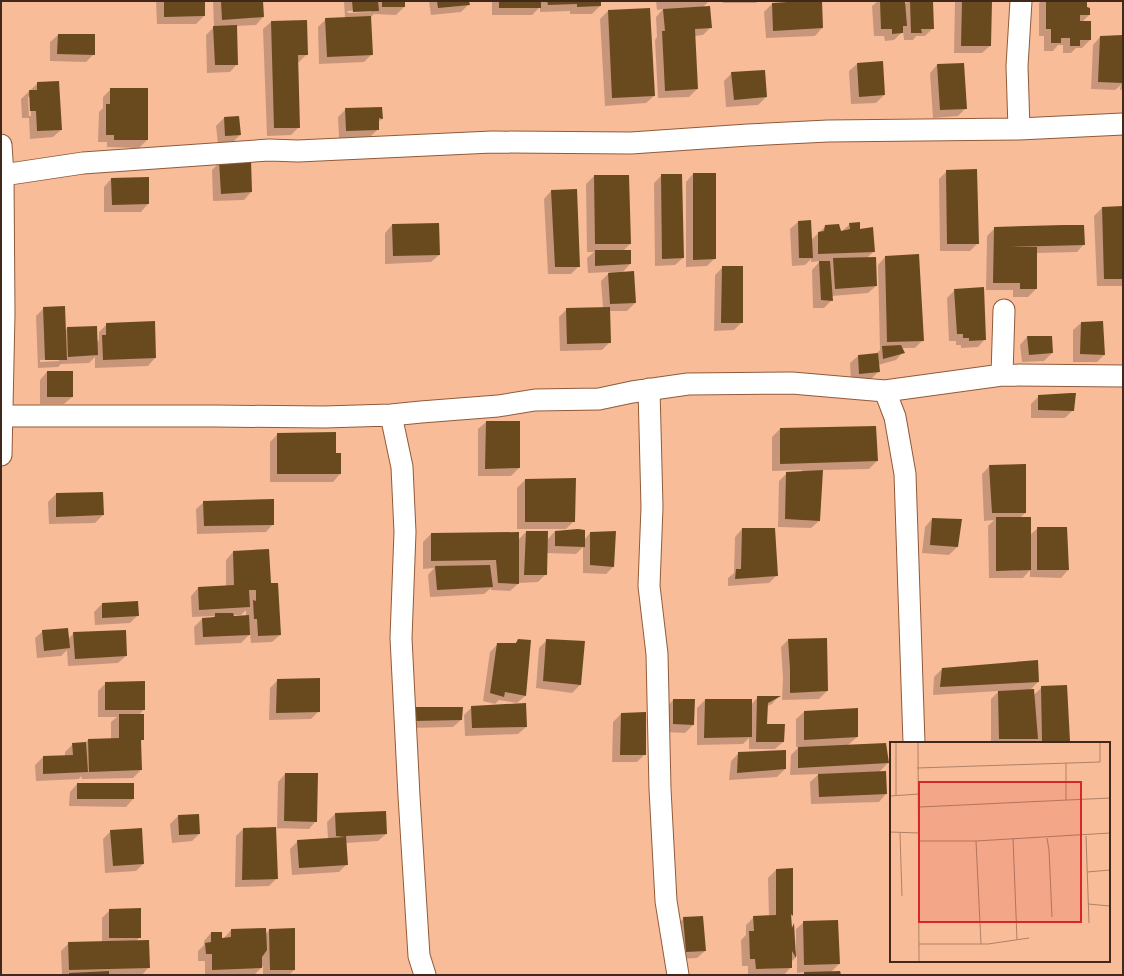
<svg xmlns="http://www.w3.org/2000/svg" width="1124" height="976" viewBox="0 0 1124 976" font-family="'Public Sans',sans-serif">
  <rect width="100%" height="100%" fill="#f9bc99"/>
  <!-- shadow -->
  <path fill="#0003" fill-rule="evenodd" d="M156 1H204V16L196 24H157Z
    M213 1H262L263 17 256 25 236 26 237 64 230 72 207 73 206 35 214 27Z
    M344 1H404V7L396 15 374 14 370 18 372 54 364 62 319 64 318 27 326 19 345 18ZM371 10V12L348 13 347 11Z
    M429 1H468L469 4 461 12 431 15Z
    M492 1H600V6L592 14H570V11L540 12V7L532 15H492Z
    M656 1H709L703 7 711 27 703 35 694 36 697 89 689 97 658 98 655 40 657 37 656 17 663 9 657 10Z
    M723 1H758L756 3H723Z
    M821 1 822 28 815 36 766 38 764 12 772 4Z
    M878 1H904L905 4 908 1H932L933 28 925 36H916L913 40H904L903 31 894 40 885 41 884 36H874L872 6Z
    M956 1H991L990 46 982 53H954L955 2Z
    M1042 1H1086V8L1089 15 1082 22 1090 40 1082 48H1076L1071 53H1063V45H1058L1053 51H1044V36H1039V3Z
    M608 11 654 96 646 103 605 106 600 19Z
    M271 22 307 54 299 62H298L299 127 291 135 267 136 263 29Z
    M58 35 94 54 86 62 50 61V42Z
    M1123 36V89L1120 90 1121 85 1115 90 1091 89 1093 45 1100 37Z
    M882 62 884 95 876 103 851 104 849 71 857 64Z
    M937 65 966 108 958 116 933 118 930 73Z
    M732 73 766 97 758 105 726 107 724 81Z
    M38 83 61 130 53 137 30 139 29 118H22L21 99ZM28 97H30L31 116H29Z
    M111 89 147 140 139 148 107 147V142H98L99 112 103 108V97Z
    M381 108 382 119 378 122V129L370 137 339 138 338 117 346 109Z
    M224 118 240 135 232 143 218 144 216 126Z
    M250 161 251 192 244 200 213 201 212 170 220 162Z
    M947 171 978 243 970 251H940L939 179Z
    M693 174 715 258 707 266 686 267V182Z
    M662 175 683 258 675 265 655 266 654 183Z
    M594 176H628L630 244 623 251H630V264L622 273 635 303 627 311H610V342L602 350 560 351 559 317 567 309 603 308 601 281 610 272 588 273 587 258 594 252H587L586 184Z
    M111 179 148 204 141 212H104V187Z
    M551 191 579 266 571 274H548L544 199Z
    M1123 207V286H1097L1094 216 1102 208Z
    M798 222 811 240 826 226 840 232 842 231 850 224 859 230 874 251 867 258 876 286 868 293 832 296V300L824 308H813L812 270 820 261 811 262V259L805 265 792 266 790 229Z
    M392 225 439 255 431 262 385 264V233Z
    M995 228 1084 244 1077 252 1036 253V289L1028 297H1013V290H986L987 236Z
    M885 257 923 340 915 348H901L903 352 896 360 878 365V372L871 379 851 381 850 363 858 356 876 354 880 350 878 265Z
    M722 268 742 322 734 330 714 331 715 275Z
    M955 290 985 339 978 347 961 348V345H956V341H949L947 298Z
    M44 308 65 331 67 328 97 342 99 340V332L107 324 154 322 155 358 148 366 95 368V357L89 363 61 364 58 367 38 368 36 316ZM59 359V361L40 362V360Z
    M1081 323 1104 355 1097 362H1073V330Z
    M1027 337 1052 353 1044 361 1022 362 1020 345Z
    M47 372 72 397 64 404H40V380Z
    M1039 396 1073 410 1065 418H1031V404Z
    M486 422 519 468 511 476H478V429Z
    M780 429 877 461 869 469 822 470 819 521 811 528 778 527 779 481 787 473 802 472V470L772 471V437Z
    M278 434 335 454 340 474 333 482H270V442Z
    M990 466 1025 513 1020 518 1030 535 1038 528H1066L1068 570 1061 578 1030 577V570L1023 578H989L988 526 994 520 984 521 982 474Z
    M525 480 574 521 566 529H517V488Z
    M56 494 103 515 95 523 49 524 48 502Z
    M204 502 273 524 266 532 197 534 196 509Z
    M932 519 960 520 957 547 949 555 922 553 925 527Z
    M742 529 777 575 769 583 728 586V578L734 573 735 537Z
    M555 531 584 540 591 532 614 566 606 574 583 573V547L576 554 546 553V574L538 582 519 583 510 591 491 590V588L484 594 430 597 428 575 434 568 423 569V542L431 534 518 540 526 532 547 540Z
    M233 552 270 584 280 635 272 642 251 643 250 634 241 643 195 645 194 627 202 619H211L214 616 192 617 191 596 198 588 226 587V560ZM246 610V616L233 617 232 615H241Z
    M102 604 138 615 130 623 95 625 94 612Z
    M43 631 68 639 74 633 126 656 118 663 68 666 67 650 61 656 37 658 35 638Z
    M519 640 525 696 517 703 499 700 495 704 483 701 490 652 498 644H515Z
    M547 640 580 685 572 693 536 688 539 648Z
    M788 640 827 691 819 699 782 700 783 678 781 647Z
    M942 669 1038 682 1030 690 1034 695 1042 687 1066 686 1069 741 1068 743H1035V741L1033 743H991V699L999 691 933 695 934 677Z
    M278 680 319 711 311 719 269 720 270 688Z
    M106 683 144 709 139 715 143 739 140 742 141 770 133 778 82 779 81 776 79 779 36 781 35 765 43 757 65 756V752L73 744H84L88 740 111 739V722L117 717H98V691Z
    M758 697H778L772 704 767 706 766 725 783 742 775 749H749V738L743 744 697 745V708L705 700 751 705Z
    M673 700 693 725 685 733 666 732V708Z
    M472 707 526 727 518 734 465 736 464 715Z
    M804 712 857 737 848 745 885 744 888 763 879 772 886 794 879 802 811 804 810 782 819 774 790 775 791 755 799 747H796V719Z
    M621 714 645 754 637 762H612L613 722Z
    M406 716 461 720 453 727 406 728Z
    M739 753 785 769 777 777 729 780 731 761Z
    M285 774 316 821 309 829 275 828 277 878 269 886 235 887 236 836 243 829 277 828 278 782Z
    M77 784 133 799 126 807 69 806 70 792Z
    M385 812 386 834 378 841 346 843 347 864 339 872 292 875 290 849 298 841 328 839 327 822 335 814Z
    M178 816 199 834 192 841 172 843 170 824Z
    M111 831 143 864 136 871 105 873 103 839Z
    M792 869V915L790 918 791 928 793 926 795 951H796V929L804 922 839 964 831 972 840 975H802L805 972 797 973V956L791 962V967L784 975H748V966H742L741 940 746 935V925L754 917 769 916 768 878 776 870Z
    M110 910 140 937 136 941 149 967 142 975H62L61 951 69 943 102 942V918Z
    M684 918 705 951 697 958 678 959 676 926Z
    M231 930 266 934 269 930 294 970 289 975H263V966L254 975H205V961H198V951L204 945V941L211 933 221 939 224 938Z"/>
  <!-- building -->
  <path fill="#694a1f" d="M164 1H205V16L164 17Z
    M221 1H263L264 17 222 20Z
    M352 1H378L379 11 353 12Z
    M382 1H405V7H382Z
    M437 1H469L470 5 438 8Z
    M499 1H541V8H499Z
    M547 1H601V6L577 7V4L548 5Z
    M802 1H822L823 28 773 31 772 3Z
    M880 1H905L907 26H903V33L892 34V29H881Z
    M910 1H933L934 29H921L922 33H911Z
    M962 1H992L991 46H961Z
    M1046 1H1087V7L1090 8V15H1080V21H1091V40H1080V46H1070V38H1061V43H1051V29H1046Z
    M710 6 712 28 695 29 698 89 665 91 662 31H665L663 9Z
    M650 8 655 96 612 98 608 10Z
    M371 16 373 55 327 57 325 18Z
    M307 20 308 55H298L300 128H274L271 21Z
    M237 25 238 65H215L213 26Z
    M58 34H95V55L57 54Z
    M1123 35V83L1098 82 1100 36Z
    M883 61 885 95 859 97 857 63Z
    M964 63 967 109 940 110 937 64Z
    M765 70 767 97 734 100 731 72Z
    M59 81 62 130 37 131 36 111H30L29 90H37V82Z
    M110 88H148V140H114V135H106V104H110Z
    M382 107 383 119 379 118V130L346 131 345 108Z
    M239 116 241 135 225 136 224 117Z
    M251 160 252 192 221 194 219 161Z
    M977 169 979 244H947L946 170Z
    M693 173H716V259L693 260Z
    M661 174H682L684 258 662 259Z
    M594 175H629L631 244H595Z
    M149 177V204L112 205 111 178Z
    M577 189 580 267H555L551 190Z
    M1123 206V279H1104L1102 207Z
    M811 220 813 258H799L798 221Z
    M860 222V229L873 227 875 252 818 254V232L824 231 825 225 839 224 841 231 850 229 849 223Z
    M439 223 440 255 393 256 392 224Z
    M1064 225H1084L1085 245 1009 247H1037V289H1020V283H993L994 227Z
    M595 250H631V264L595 266Z
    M919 254 924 341 887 342 885 256Z
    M876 257 877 286 835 289 833 258Z
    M819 261H830L833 301 821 300Z
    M722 266H743V323H721Z
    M634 271 636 303 610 304 608 273Z
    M984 287 986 340 969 341V338H963V334H957L954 289Z
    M65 306 67 360H45L43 307Z
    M610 307 611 343 567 344 566 308Z
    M155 321 156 358 103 360 102 335H106V323Z
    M1103 321 1105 355 1080 354 1081 322Z
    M97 326 98 355 68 357 67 327Z
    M1027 336H1052L1053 353 1029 355Z
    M901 345 905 353 883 359 882 346Z
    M878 353 880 372 859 374 858 355Z
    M47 371H73V397H47Z
    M1071 393H1076L1074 411 1038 410V395Z
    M486 421H520V468L485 469Z
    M876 426 878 461 780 464V428Z
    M336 432V453H341V474H277V433Z
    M1026 464V513H992L989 465Z
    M823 470 820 521 785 519 786 472Z
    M576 478 575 522H525V479Z
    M103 492 104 515 56 517V493Z
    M274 499V525L204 526 203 501Z
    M996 517H1031V570L996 571Z
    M932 518 962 519 958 547 930 545Z
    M1037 527H1067L1069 570H1037Z
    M742 528H775L778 576 735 579 736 569H741Z
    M578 529 585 530V547L555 546V531Z
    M526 531H548L547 575H524Z
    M616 531 614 567 590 565V532Z
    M519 532V584L498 583 496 560 431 561V533Z
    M269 549 271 583H278L281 635 258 636 257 619H254L253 600 256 601V590H249L250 607 199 610 198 587 234 585 233 551Z
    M490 565 493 587 437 590 435 566Z
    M138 601 139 616 102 618V603Z
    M215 613H233L234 616 249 615 250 635 203 637 202 618 215 617Z
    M68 628 70 648 44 651 42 630Z
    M126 630 127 656 75 659 73 632Z
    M827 638 828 691 790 693V669L788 639Z
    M518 639 531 640 526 696 505 692 504 697 490 693 497 643H516Z
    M546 639 585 641 581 685 543 681Z
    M1038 660 1039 682 940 687 942 668Z
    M320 678V712L276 713 277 679Z
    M145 681V710H105V682Z
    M1067 685 1070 741H1042L1041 686Z
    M1034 689 1038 739H999L998 691Z
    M757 696H781L768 703 767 724H785L784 742H756Z
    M673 699H695L694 725 673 724Z
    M705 699H752V737L704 738Z
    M526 703 527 727 472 728 471 706Z
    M414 707H463L462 720 414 721Z
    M858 708V737L804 740V711Z
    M646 712V755H620L621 713Z
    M119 714H144V740H141L142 770 89 772 88 739 119 738Z
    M86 742 88 772 43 774V756L73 755 72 743Z
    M886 743 889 763 798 768V747Z
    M786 750V769L737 773 738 752Z
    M886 771 887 794 819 797 818 774Z
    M285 773H318L317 822 284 821Z
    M77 783H134V799H77Z
    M386 811 387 834 346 836 348 865 299 868 297 840 345 837 336 836 335 813Z
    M199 814 200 834 179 835 178 815Z
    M276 827 278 879 242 880 243 828Z
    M142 828 144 864 113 866 110 830Z
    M793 868V916L791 914 792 928 794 923 796 958 792 951V968L756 969 755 959H750L749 931H754L753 916 776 915V869Z
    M141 908V938H109V909Z
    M703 916 706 951 686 952 683 917Z
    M838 920 840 964 804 965 803 921Z
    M266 928 267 950 262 957V968L212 970V954H206L205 943 211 942V932H222V938L231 937V929Z
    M295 928V970H270L269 929Z
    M149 940 150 968 69 970 68 942Z
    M109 971V975H69V973Z
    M840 971 841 975H804V972Z"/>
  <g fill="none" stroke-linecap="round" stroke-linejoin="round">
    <!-- street casing -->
    <g stroke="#905b3a" stroke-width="23">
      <path id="street" d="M1019 129 1017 66 1021 1
        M1 145 3 175 4 313 1 455
        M3 175 83 163 269 150 298 151 492 142 631 143 748 135 828 131 1019 129 1123 124
        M1002 375 1004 310
        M649 389 652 507 649 586 657 654 660 789 666 901 678 975
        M885 391 895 417 905 474 914 743
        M391 415 402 467 405 532 401 638 409 796 419 956 425 975
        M1 416H215L324 417 391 415 421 412 498 406 535 400 599 399 632 392 688 384 792 383 885 391 1002 375 1123 376"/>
    </g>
    <!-- street -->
    <use href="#street" stroke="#fff" stroke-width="21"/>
  </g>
  <!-- overview -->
  <g transform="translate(890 742)">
    <rect width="220" height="220" fill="#f9bc99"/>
    <path fill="none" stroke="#af8166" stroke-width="1" d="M6 1V54M28 1 29 219M176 21V58M27 26 210 20V1M0 54 29 52M30 65 220 56M0 90 30 91M10 91 12 154M196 94 199 181M123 96 127 198M157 96 159 108 162 175M29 99H86L220 91M86 99 91 202M197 130 220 128M198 162 220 164M29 202H98L139 196"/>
    <path fill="#d62828" fill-opacity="0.15" stroke="#d62828" stroke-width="2" d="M29 40H191V180H29Z"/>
    <rect width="220" height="220" fill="none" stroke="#40281a" stroke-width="2"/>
  </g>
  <!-- border -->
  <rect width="1124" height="976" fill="none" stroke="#40281a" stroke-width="4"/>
</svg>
